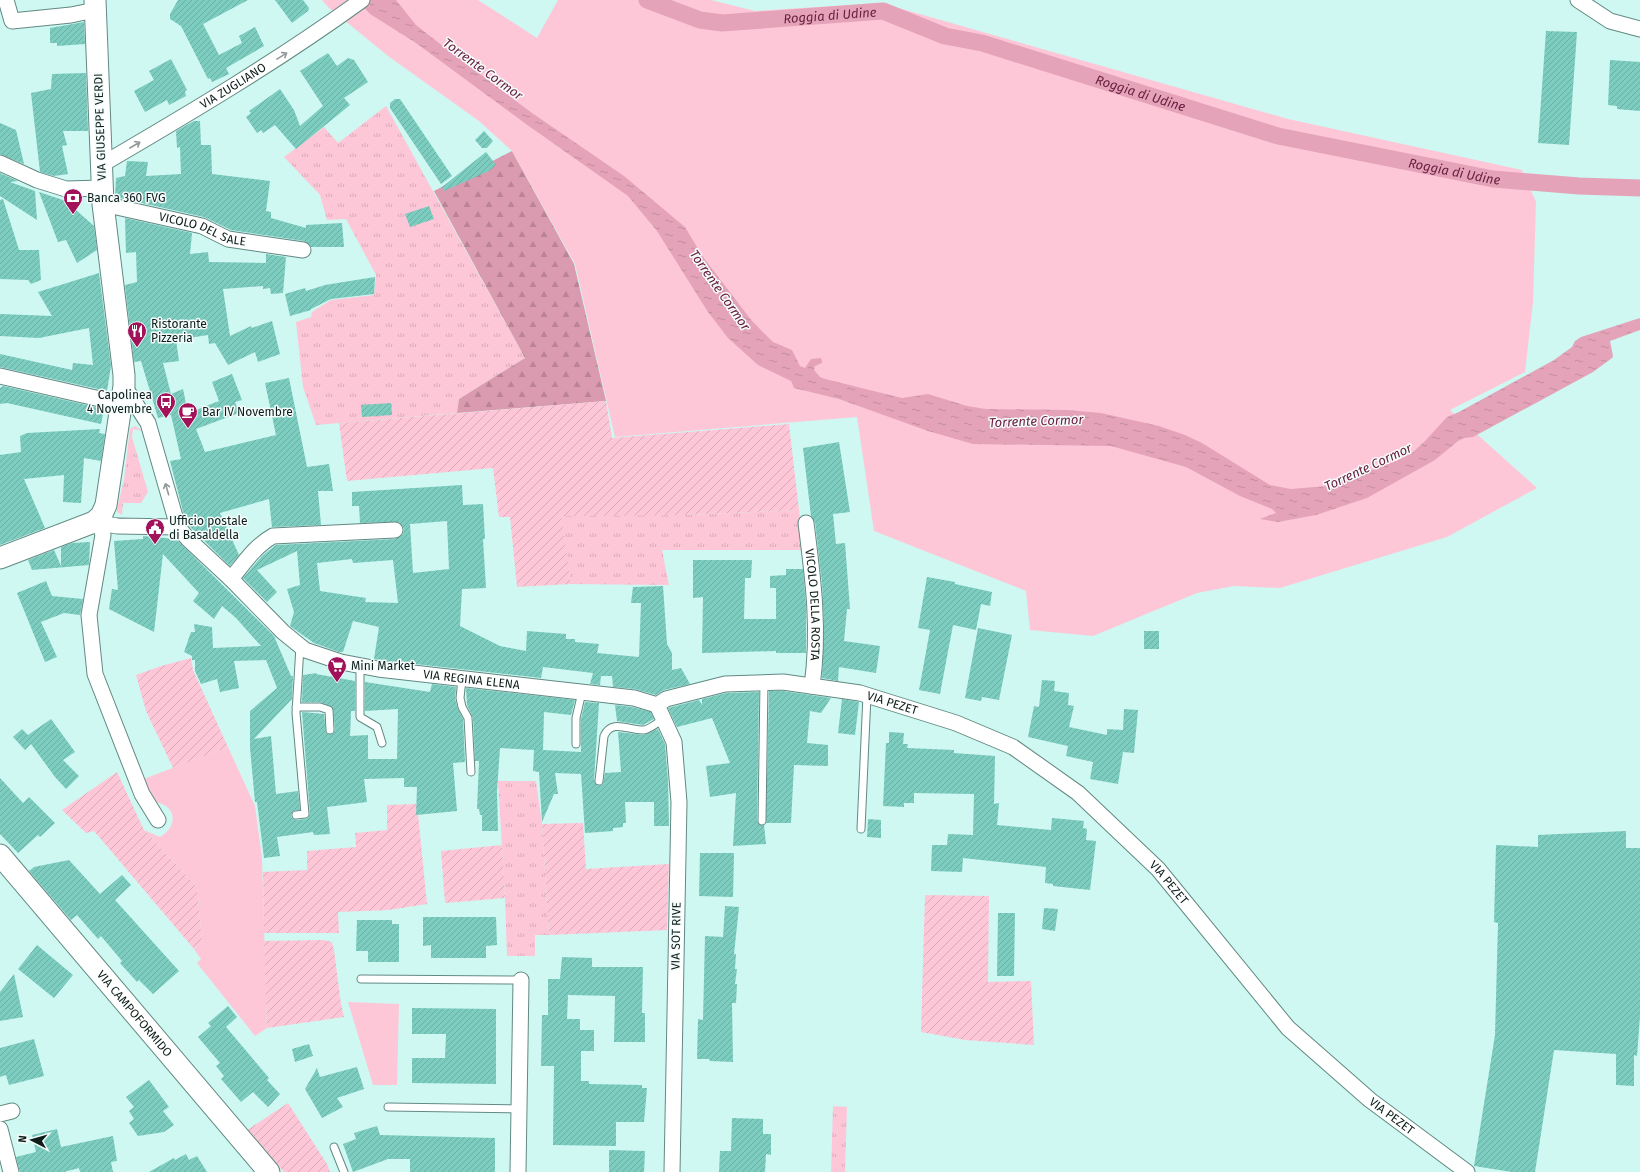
<svg xmlns="http://www.w3.org/2000/svg" width="1640" height="1172" viewBox="0 0 1640 1172" font-family="'Fira Sans',sans-serif">
  <defs>
    <pattern id="grass-tufts" width="24" height="20" patternUnits="userSpaceOnUse"><rect width="24" height="20" fill="#fec7d8"/><path d="M3 7l-1-3M5 7V3M7 7l1-3M15 17l-1-3M17 17v-4M19 17l1-3" fill="none" stroke="#d8aab9"/></pattern>
    <pattern id="forest-firs" width="22" height="20" patternUnits="userSpaceOnUse"><rect width="22" height="20" fill="#da9aaf"/><path d="M5 1l3.5 6h-7zM16 11l3.5 6h-7z" fill="#ba8496"/></pattern>
    <pattern id="garden-furrows" width="10" height="10" patternUnits="userSpaceOnUse"><rect width="10" height="10" fill="#fec7d8"/><path d="M-1 1l2-2M0 10L10 0M9 11l2-2" fill="none" stroke="#d8aab9"/></pattern>
    <pattern id="water-ripples" width="26" height="14" patternUnits="userSpaceOnUse"><rect width="26" height="14" fill="#e4a3b8"/><path d="M2 4q2-2 4 0t4 0M15 11q2-2 4 0t4 0" fill="none" stroke="#c28c9e"/></pattern>
    <pattern id="building-hatch" width="6" height="6" patternUnits="userSpaceOnUse"><rect width="6" height="6" fill="#7cccc0"/><path d="M-1 1l2-2M0 6l6-6M5 7l2-2" fill="none" stroke="#6aafa4"/></pattern>
  </defs>
  <rect width="100%" height="100%" fill="#cef8f1"/>
  <!-- grass -->
  <path fill="url(#grass-tufts)" d="M386 106 525 358 459 399 457 413 316 425 303 387 296 322 311 317 312 312 331 300 374 295 376 275 346 219 327 220 320 195 284 157 324 127 338 143Z
    M135 426 143 431 133 429 132 437 148 492 141 503H123L122 515 117 512V509L124 480 130 429Z
    M561 478 689 515 799 510 804 550H662L669 585 571 584 560 516Z
    M498 781H536L542 824 549 935H535V956H507L505 898Z
    M833 1106 847 1107 845 1172H831Z"/>
  <!-- forest -->
  <path fill="url(#forest-firs)" d="M512 151 574 264 606 401 457 413 459 399 525 358 434 191Z"/>
  <!-- park -->
  <path fill="#fec7d8" d="M322 0H478L537 38 558 0H711L755 11 881 3 1288 119 1522 170 1536 202 1533 302 1525 372 1450 410 1537 488 1447 537 1280 588 1234 586 1197 593 1093 636 1030 630 1026 591 874 531 857 417 615 437 575 264 512 151 479 121 388 56 328 7Z
    M228 747 255 806 262 859 267 1028 255 1036 197 963 201 959 194 949 202 942 197 887 144 830 160 837C171 831 179 816 166 806 163 804 158 803 155 801 149 797 145 786 141 780Z
    M348 1002 399 1004 397 1085H373Z"/>
  <!-- garden -->
  <path fill="url(#garden-furrows)" d="M606 401 612 438 789 424 799 510 689 515 561 516 571 584 517 587 510 517H499L493 468 347 481 339 423Z
    M191 658 193 670 228 747 173 768 146 711 136 675 161 666Z
    M117 772 144 830 197 887 202 942 194 949 94 831 86 833 62 810Z
    M417 804 427 904 389 910 338 912 339 933H264L263 872 307 870V851L356 847 355 833 387 830V805Z
    M583 823 586 869 669 864 667 930 549 935 542 824Z
    M502 845 505 898 445 903 441 851Z
    M925 895 989 896 988 982 1031 981 1034 1045 965 1040 921 1032Z
    M324 940 332 942 334 950 341 1004 344 1017 267 1028 264 941Z
    M288 1103 327 1164 330 1172H284L247 1130Z"/>
  <!-- water -->
  <path fill="url(#water-ripples)" d="M357 0H396L416 25 444 47 532 113 624 176 685 227 703 257 752 321 773 342 792 350 800 366 805 368 811 359 821 358 822 363 815 366 814 370 820 377 825 379 902 398 928 394 967 406 986 409 1067 410 1101 413 1159 426 1185 435 1202 443 1270 485 1291 489 1327 486 1399 460 1412 453 1426 440 1447 417 1459 412 1554 360 1572 347 1575 341 1581 337 1640 318V330L1610 341 1613 356 1612 358 1593 372 1473 437 1464 438 1458 441 1435 460 1367 498 1316 515 1278 522 1260 519 1276 513 1272 509 1240 496 1186 467 1111 446 973 444 928 431 839 399 794 388 791 381 758 365 728 338 708 312 657 231 628 196 526 124 416 43 370 14Z"/>
  <g fill="none" stroke-linecap="round" stroke-linejoin="round">
    <!-- canal -->
    <path stroke="#e4a3b8" stroke-width="17" id="s1" d="M647 0 700 20 722 23 883 11 945 36 982 43 1278 136 1493 179 1579 186 1640 188"/>
  </g>
  <!-- building -->
  <path fill="url(#building-hatch)" fill-rule="evenodd" d="M178 0H248L203 24 219 55 242 43 239 36 255 27 264 46 226 68 229 74 212 82 210 78 208 79 181 26 170 19V14Z
    M275 0H303L309 8 308 11 292 23Z
    M84 22 85 44 57 46V43H50V28Z
    M1546 31 1577 32 1569 145 1538 143Z
    M328 53 337 66 348 58 354 60 368 82 344 98 350 105 296 149 275 125 263 133 261 130 257 133 246 117 251 113 249 111 280 89 294 110 300 126 323 106 300 71Z
    M171 59 187 90 185 91 186 96 169 105 167 100 145 112 134 91 154 80 149 71Z
    M1610 60 1640 62V111L1617 109V106L1608 105Z
    M86 73 88 131H63L67 145 62 146 68 174 54 176 40 172 31 93 51 89 52 74Z
    M395 99H400L452 176 441 184 390 108V103Z
    M194 121H200L201 145H211L212 174 270 181 266 211 271 212V218L306 228V225L342 223 344 247H311L304 241 231 230 204 217 115 197 116 178 125 176 127 161 148 162 146 176 181 174 180 147 177 148 176 131Z
    M0 123 16 130 24 164 0 154Z
    M484 131 493 141 487 148H482L475 140Z
    M486 152 496 165 489 171 444 191 442 187Z
    M0 173 18 181 10 182 35 191 37 220 0 196Z
    M39 192 66 201 94 226 97 250 77 263 66 240 58 242Z
    M3 199 19 250H39L41 280 31 284 28 280 0 279V200Z
    M429 206 434 219 410 227 405 214Z
    M125 218 192 233 190 254 208 252 209 262 266 263V254L286 257 283 293 271 294 270 288 263 289V286L223 289 230 336 251 326 252 328 272 321 280 354 258 362 255 352 228 365 215 343 209 344 208 335 176 340 179 361 163 363 171 394 183 389 188 413 219 401 212 382 232 374 242 400 235 402 239 413 196 429 205 452 276 435 265 383 289 378 307 467 329 464 333 491H318L321 525 272 527 269 499 220 513 239 555 230 566 186 523 170 461 181 459 171 415 158 418 141 361 134 362 125 285 137 282 136 252 126 253Z
    M99 273 111 366 107 391 0 367V354L72 370 73 363 93 365 89 328 39 338 0 336V314L52 316 38 292Z
    M375 277 374 294 331 299 311 309V310L290 316 285 294 305 288 306 291 325 285Z
    M3 386 104 409 101 424 7 403 0 404V388Z
    M391 403 392 415 362 417 361 405Z
    M100 429 99 433 105 434 101 461 84 458 81 503 63 502 64 475 24 479 45 528 0 545V455L21 452 20 436 27 433Z
    M839 442 850 512 833 514 836 544 845 543 850 609H847L844 641 880 646 876 673 839 667 838 681 822 678 824 624 822 583 815 522 811 516 803 448Z
    M462 485 463 505 483 504 485 539H483L486 588 462 589 460 626 500 646 526 651 527 631 566 634V639H575V642L599 644 597 653 639 657 641 603H631L633 587 663 586 667 644 672 653V670L681 668 690 684 664 690 656 695 635 689 613 687 612 676H601L600 685 590 684 593 673 543 667 541 678 379 660 374 659 379 627 353 621 343 652H339L314 643 290 626 294 612 287 589 300 585 297 551 257 570 277 592 267 602 243 578 262 556 276 545 395 539 403 534 404 529 399 522 360 523 359 506H352V492ZM447 521 449 569 413 573 410 524ZM352 559 353 563 393 560 398 603 365 602 366 598 320 591 317 563Z
    M143 536 176 539 274 636 291 676H293L292 699 254 739 271 736 276 794 298 791 300 810 293 811 291 815 292 818 296 820 306 819 310 814 302 712 324 714 326 733 332 734 335 730 333 707 320 702H302L303 675 317 673 316 674 355 681V711H351L350 736 368 735V759H397L398 709 365 711V682L430 692 432 684 456 687 455 699 458 709 463 719 465 762 453 763 457 811 416 815 417 787H404V778L364 779 367 802 327 807 330 834 314 835 313 832 277 837 280 856 264 858 257 802H255L250 748V711L277 688 266 660 234 661 239 688 220 692 217 679 201 684 195 671V660H192V656L184 652 191 632H195L194 624 212 627 213 648 261 646 236 618 222 606 214 619 193 601 199 593 163 554 154 632 109 609 112 589 118 590 114 541 143 539Z
    M90 542 89 565 32 570 28 560 54 550 61 566V547L72 543Z
    M693 560H752L751 578H745L744 619H776V588H770V576L786 575V569H803L806 605V653H776V651L702 653 703 597 693 598Z
    M927 577 955 582V584L992 592 990 606 981 604 976 630 953 625 940 694 919 690 930 630 918 628Z
    M46 581 52 596 83 599 80 615 64 613 41 622 57 657 45 662 17 593Z
    M978 628 1012 635 999 700 982 697 981 701 965 698Z
    M1144 631H1159V649H1144Z
    M1042 680 1055 681 1054 691 1069 693 1068 705 1074 706 1069 727 1107 735V729L1123 730 1124 709 1138 710 1134 753 1123 752 1118 784 1090 779 1093 762 1066 756 1068 746 1028 737 1034 706 1039 707Z
    M466 688 575 700 571 715 544 712 543 750 581 752V719L585 702 599 703 594 780 598 786 603 784 605 773 621 772 618 732 644 735 658 729 665 744 668 781 669 826H654V802H625L626 823H623V827L613 828V831L585 833 581 774 555 773 558 794H554L542 822 539 772 533 771 534 750 500 748 497 791 498 831H482V815H480L479 809H477L479 761H475L473 718 467 705Z
    M769 691H783L831 698 821 713 810 711 807 743 828 745V766L794 765 791 823H766Z
    M759 692 757 821 760 825H764L766 844 733 846 736 793 710 797 706 766 730 763 712 718 677 727 668 708 699 700 702 705V699L726 693Z
    M842 699 859 702 855 735 838 733Z
    M615 705 632 707 651 712 654 719 643 725 617 721Z
    M51 719 75 752 63 760 79 776 66 789 55 777 31 744 25 750 13 737 22 729 28 735Z
    M889 732 904 733 903 744H908L907 748 954 750V753L995 756 994 804 999 803 997 825 1051 830 1052 818 1084 821 1083 828 1087 829 1086 840 1096 841 1090 890 1053 886V884L1045 883 1046 867 963 858 962 872 931 871 932 845H947L948 834 973 835 974 794 914 793V803H904V807L883 806 886 743H889Z
    M0 778 23 803 29 797 55 823 40 837 38 835 18 853 0 834Z
    M868 819 881 820V838L867 837Z
    M1626 831V848H1640V1016L1637 1056 1634 1055V1086L1616 1085V1054L1554 1050 1535 1172H1512L1474 1166 1495 1035 1498 923 1494 922 1496 845 1538 847V835Z
    M700 853H734L733 897 699 896Z
    M69 860 100 894 122 875 131 885 115 900 179 971 153 994 139 980 137 982 120 963 122 961 101 936 98 939 77 915 71 920 29 871 34 867Z
    M725 906 739 907 734 954H736L735 969H737L735 984H737L736 1003H732L733 1062 710 1061 709 1059H697L698 1019 703 1020 705 936 723 937Z
    M1044 908 1058 909 1055 931 1042 929Z
    M998 913H1015L1014 976H997Z
    M423 917H496L497 945 486 946V958H431V945L423 946Z
    M357 920H392V924H399V962H368V951H356Z
    M37 945 73 975 54 998 18 969Z
    M562 957 592 958V967H643L642 1013H645V1042H614L615 996 568 995 567 1019H580V1030H594V1051H581V1081H589V1084L642 1085V1088H647L644 1122H616V1146L553 1145 554 1066H541L542 1015H548V979H560Z
    M14 974 23 1017 0 1021V992Z
    M228 1006 237 1017 226 1027 269 1078 267 1080 280 1094 268 1107 253 1092 241 1102 221 1079 224 1076 216 1066 220 1063 198 1037 211 1026 208 1023Z
    M412 1008 496 1009V1084L412 1083V1058H445L446 1034H412Z
    M34 1039 44 1076 9 1085 6 1075 0 1077V1048Z
    M309 1044 313 1056 295 1062 292 1049Z
    M357 1067 364 1089 337 1098 343 1107 322 1118 305 1089 317 1068 320 1077Z
    M149 1080 169 1107 163 1111 174 1125 164 1132 138 1136 129 1123 134 1119 129 1111 134 1107 126 1097Z
    M732 1118 763 1119V1134H771V1155L766 1154 765 1172H719L720 1151H731Z
    M377 1126 380 1135 495 1138V1172H410V1159H388L353 1172 343 1144 356 1139 354 1133Z
    M57 1129 61 1147 113 1136 117 1161 111 1162 113 1172H80L79 1168 64 1172H20L16 1157 36 1152 32 1135Z
    M609 1150 645 1151 644 1172H609Z
    M186 1154 189 1160 197 1156 207 1172H149L174 1158 175 1160Z"/>
  <g fill="none" stroke-linecap="round" stroke-linejoin="round">
    <!-- service casing -->
    <g stroke="#628983" stroke-width="9">
      <path id="service" d="M360 666V717L377 727 382 743
        M462 679 460 698 462 707 468 718 471 772
        M296 707H320L329 710 330 730
        M576 744V718L582 692
        M599 781 604 736C612 718 629 731 644 730 650 729 658 722 664 719
        M296 815 305 814 296 713 300 646
        M762 821 764 682
        M861 829 867 695
        M361 979 521 980
        M388 1107 520 1109
        M334 1147 344 1172"/>
    </g>
    <!-- minor casing -->
    <g stroke="#628983" stroke-width="17">
      <g id="minor">
        <path d="M6 0 12 21 71 15 95 10"/>
        <path d="M1578 0 1610 21 1640 29"/>
        <path d="M0 163 37 180 66 189 102 188"/>
        <path id="s2" d="M101 165C190 113 278 61 362 0"/>
        <path id="s3" d="M103 204 202 226 228 239 303 250"/>
        <path d="M0 376 122 404"/>
        <path id="s4" d="M124 386 148 423 178 527 188 539 231 579 283 632 305 650 341 662 378 669 634 698 657 705 666 699 725 684 783 682 860 693 956 723 1013 747 1078 793 1158 869 1288 1028 1370 1100 1467 1172"/>
        <path d="M94 522 101 528 103 535 89 615 95 674 142 794 158 820"/>
        <path d="M94 522 117 526 178 527"/>
        <path id="s5" d="M806 523C813 578 820 630 812 686"/>
        <path d="M231 579C244 563 255 546 273 536L395 530"/>
        <path d="M657 705 674 742 679 802 672 1172"/>
        <path d="M0 1114 12 1111"/>
        <path d="M0 1129 11 1172"/>
        <path d="M518 1172 521 980"/>
      </g>
    </g>
    <!-- secondary casing -->
    <g stroke="#628983" stroke-width="23">
      <g id="secondary">
        <path d="M0 558 94 522 101 516 106 505 124 386V375L103 204 95 0"/>
        <path id="s6" d="M0 855 269 1172"/>
      </g>
    </g>
    <!-- service -->
    <use href="#service" stroke="#fff" stroke-width="7"/>
    <!-- minor -->
    <use href="#minor" stroke="#fff" stroke-width="15"/>
    <!-- secondary -->
    <use href="#secondary" stroke="#fff" stroke-width="21"/>
  </g>
  <!-- one-way arrows -->
  <defs><path id="oneway-shaft" d="M-6 0H5M1.5-3L5.5 0L1.5 3" fill="none" stroke-width="1.6" stroke-linecap="round" stroke-linejoin="round"/></defs>
  <g stroke="#929998">
    <use href="#oneway-shaft" transform="translate(282 56) rotate(-32)"/>
    <use href="#oneway-shaft" transform="translate(135 145) rotate(-30)"/>
    <use href="#oneway-shaft" transform="translate(167 489) rotate(-106)"/>
  </g>
  <!-- icons -->
  <defs>
    <g id="bank-pin" transform="scale(1)"><path d="M0 17L-7.5 6A9.5 9.5 0 1 1 7.5 6Z" fill="#a1125a" stroke="#f5fdfc"/><path d="M-6-4H6V4H-6ZM0-2.3a2.3 2.3 0 1 0 0 4.6a2.3 2.3 0 1 0 0-4.6Z" fill="#fff"/></g>
    <g id="restaurant-pin" transform="scale(1)"><path d="M0 17L-7.5 6A9.5 9.5 0 1 1 7.5 6Z" fill="#a1125a" stroke="#f5fdfc"/><path d="M-5-6h1v4h1v-4h1v4h1v-4h1v5L-1.5 .5V6h-2V.5L-5-1ZM5-6V6H3V1.5H1.5Q1.5-4 5-6Z" fill="#fff"/></g>
    <g id="bus-pin" transform="scale(1)"><path d="M0 17L-7.5 6A9.5 9.5 0 1 1 7.5 6Z" fill="#a1125a" stroke="#f5fdfc"/><path d="M-5-6H5V4H4V6H2V4H-2V6H-4V4H-5ZM-3.5-4V0h7V-4ZM-3.5 1.2v1.5H-2V1.2ZM2 1.2v1.5H3.5V1.2Z" fill="#fff"/></g>
    <g id="cafe-pin" transform="scale(1)"><path d="M0 17L-7.5 6A9.5 9.5 0 1 1 7.5 6Z" fill="#a1125a" stroke="#f5fdfc"/><path d="M-5.5-4.5H6V0H3Q3 3.5 0 3.5H-2.5Q-5.5 3.5-5.5 0ZM3-3.2v2h1.7v-2ZM-6 4.5H4V6H-6Z" fill="#fff"/></g>
    <g id="civic-pin" transform="scale(1)"><path d="M0 17L-7.5 6A9.5 9.5 0 1 1 7.5 6Z" fill="#a1125a" stroke="#f5fdfc"/><path d="M-.6-6.5H3V-4.5H.6V-3L4-1V1h2V6H-6V1h2V-1L-.6-3ZM-1.2 2.5V6h2.4V2.5Z" fill="#fff"/></g>
    <g id="supermarket-pin" transform="scale(1)"><path d="M0 17L-7.5 6A9.5 9.5 0 1 1 7.5 6Z" fill="#a1125a" stroke="#f5fdfc"/><path d="M-6-5.5h2.5l.6 2H6L4.5 2H-2.5L-4.4-4H-6ZM-1.5 3.2a1.3 1.3 0 1 0 .1 0ZM3 3.2a1.3 1.3 0 1 0 .1 0Z" fill="#fff"/></g>
  </defs>
  <g fill-rule="evenodd">
    <use href="#bank-pin" x="73" y="198"/>
    <use href="#restaurant-pin" x="137" y="331"/>
    <use href="#bus-pin" x="166" y="402"/>
    <use href="#cafe-pin" x="188" y="412"/>
    <use href="#civic-pin" x="155" y="528"/>
    <use href="#supermarket-pin" x="337" y="666"/>
  </g>
  <g text-anchor="middle" dominant-baseline="central" stroke-width="3" stroke-linejoin="round" paint-order="stroke">
    <!-- street labels -->
    <g font-size="12" fill="#0d1d1a" stroke="#f5fdfc">
      <text stroke="none"><textPath href="#s2" startOffset="154">VIA ZUGLIANO</textPath></text>
      <text transform="translate(100 127) rotate(-92)">VIA GIUSEPPE VERDI</text>
      <text stroke="none"><textPath href="#s3" startOffset="103">VICOLO DEL SALE</textPath></text>
      <text stroke="none"><textPath href="#s5" startOffset="82">VICOLO DELLA ROSTA</textPath></text>
      <text stroke="none"><textPath href="#s4" startOffset="499">VIA REGINA ELENA</textPath></text>
      <text stroke="none"><textPath href="#s4" startOffset="928">VIA PEZET</textPath></text>
      <text stroke="none"><textPath href="#s4" startOffset="1264">VIA PEZET</textPath></text>
      <text transform="translate(676 936) rotate(-89)">VIA SOT RIVE</text>
      <text stroke="none"><textPath href="#s6" startOffset="208">VIA CAMPOFORMIDO</textPath></text>
      <text stroke="none"><textPath href="#s4" startOffset="1588">VIA PEZET</textPath></text>
    </g>
    <!-- poi labels -->
    <g font-size="12" fill="#0d1d1a" stroke="#f5fdfc" text-anchor="start">
      <text x="87" y="198">Banca 360 FVG</text>
      <text x="151" y="324">Ristorante<tspan x="151" dy="14">Pizzeria</tspan></text>
      <text x="152" y="395" text-anchor="end">Capolinea<tspan x="152" dy="14">4 Novembre</tspan></text>
      <text x="202" y="412">Bar IV Novembre</text>
      <text x="169" y="521">Ufficio postale<tspan x="169" dy="14">di Basaldella</tspan></text>
      <text x="351" y="666">Mini Market</text>
    </g>
    <!-- water labels -->
    <g font-size="13" font-style="italic" fill="#6b2040" stroke="#f5fdfc">
      <text stroke="none"><textPath href="#s1" startOffset="187">Roggia di Udine</textPath></text>
      <text transform="translate(483 69) rotate(36)">Torrente Cormor</text>
      <text stroke="none"><textPath href="#s1" startOffset="511">Roggia di Udine</textPath></text>
      <text stroke="none"><textPath href="#s1" startOffset="835">Roggia di Udine</textPath></text>
      <text transform="translate(720 290) rotate(55)">Torrente Cormor</text>
      <text transform="translate(1036 421) rotate(-2)">Torrente Cormor</text>
      <text transform="translate(1368 467) rotate(-25)">Torrente Cormor</text>
    </g>
  </g>
  <!-- north arrow -->
  <g transform="translate(32 1140) rotate(276)" stroke="#f5fdfc" stroke-width="3" paint-order="stroke">
  <path d="M0-3L7 15L0 10L-7 15Z" fill="#0d1d1a"/>
  <text y="-6" font-size="11" font-weight="bold" text-anchor="middle" fill="#0d1d1a">N</text>
  </g>
</svg>
